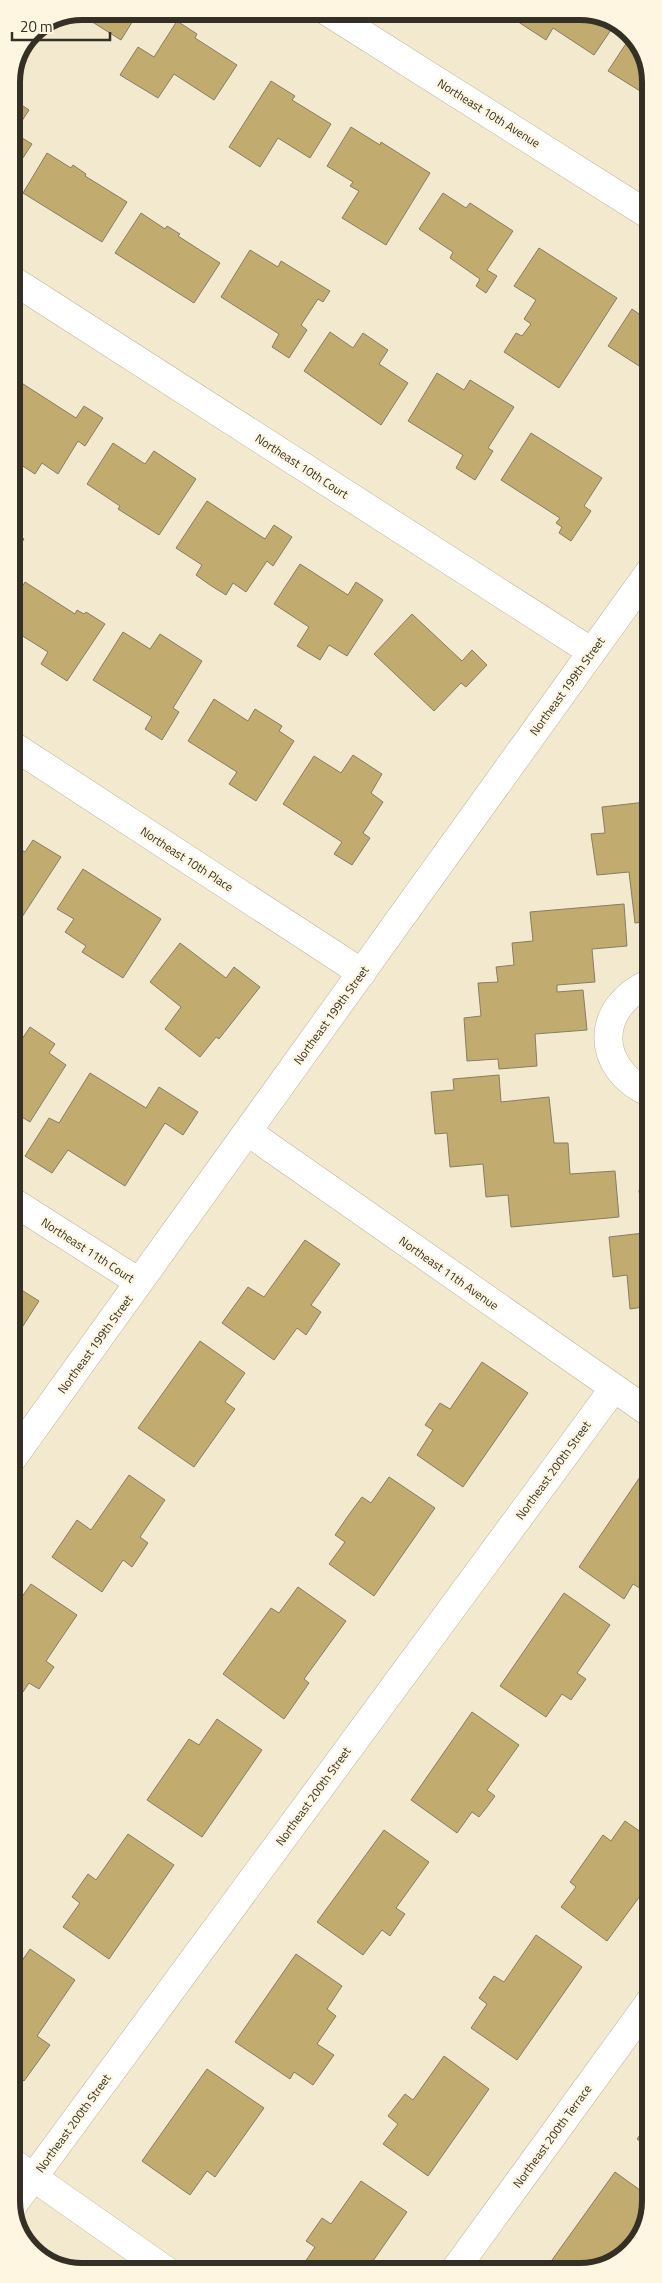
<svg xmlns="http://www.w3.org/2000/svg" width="662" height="2283" viewBox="0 0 662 2283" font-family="'Titillium Web',sans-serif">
  <rect width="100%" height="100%" fill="#f3e9ce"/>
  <!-- building -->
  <path fill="#c1ab6f" stroke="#867d64" d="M82 11H139L121 40 78 13Z
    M508 12H589L615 24 594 55 553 28 546 40 506 14Z
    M177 21 197 34 195 38 237 65 214 100 174 74 158 98 120 75 138 47 154 57Z
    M631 36 649 68V90L643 86 640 91 608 71Z
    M271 81 295 96 292 100 331 124 310 158 278 138 260 167 229 147Z
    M11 98 29 110 14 133 32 144 11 176Z
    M351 127 380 145 381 142 430 173 386 245 342 218 359 191 350 186 353 182 327 166Z
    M47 153 71 168 73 165 86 174 85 176 127 202 102 242 23 193Z
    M443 193 466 208 470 203 513 231 487 270 497 276 486 293 476 286 480 279 450 258 453 252 419 229Z
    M141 213 165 229 167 226 180 234 178 236 220 263 194 303 115 253Z
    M539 248 617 298 559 388 504 352 516 333 522 336 531 324 524 319 536 300 514 286Z
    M250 250 278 267 281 261 330 291 323 302 318 299 301 325 307 330 289 358 272 347 279 334 221 297Z
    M632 309 649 321 650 373 608 346Z
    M330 332 353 348 363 333 388 350 379 364 408 383 381 425 304 371Z
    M437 373 464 390 470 380 514 407 488 448 493 451 475 480 456 468 463 455 408 421Z
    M20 382 76 418 84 406 103 418 85 446 78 441 58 474 42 463 35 474 12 459V455L16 447 11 444V395Z
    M531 433 602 478 584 506 591 511 571 541 559 533 562 527 556 523 560 518 501 480Z
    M113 443 145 464 154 451 196 479 159 535 118 509 120 506 87 484Z
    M207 501 265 539 274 525 292 537 273 566 267 561 246 592 233 583 226 595 210 585 196 575 202 565 176 548Z
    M12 532 24 539 12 559Z
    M300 564 348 595 356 582 383 600 347 656 329 645 320 660 297 646 309 627 274 604Z
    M25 582 75 614 77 610 84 614 86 612 105 624 67 681 41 664 48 652 21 635 23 633 12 625V602Z
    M412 614 462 661 472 650 487 665 466 687 461 683 434 711 374 654Z
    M123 632 150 649 160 634 202 661 173 708 179 712 162 740 145 729 152 717 93 680Z
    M214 699 248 721 255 709 282 726 279 731 294 741 256 801 229 784 237 772 188 741Z
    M353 755 382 774 371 793 383 802 363 833 370 838 352 865 334 854 342 842 283 804 314 756 341 773Z
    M646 802 647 814 650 813V921L635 923 629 872 597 875 591 834 605 833 602 807Z
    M33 840 61 857 22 917 12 910V844L25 852Z
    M83 869 161 919 123 978 82 952 86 946 65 932 74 919 57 909Z
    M624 904 627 946 592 949 595 982 557 985V992L583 990 587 1030 535 1034 537 1066 499 1069 498 1059 467 1061 464 1018 481 1016 478 983 498 982 496 967 514 965 512 943 533 941 530 912Z
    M180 943 226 978 234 967 260 987 219 1039 216 1037 200 1057 165 1029 181 1007 150 982Z
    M30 1027 55 1044 49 1053 66 1065 30 1122 12 1111V1037L20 1042Z
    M90 1073 146 1108 159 1087 198 1112 183 1135 165 1123 125 1186 68 1150 52 1173 25 1156 49 1118 59 1123Z
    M499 1075 501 1102 549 1097 554 1143H568L570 1174 615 1171 619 1217 511 1227 508 1195 486 1197 483 1164 450 1167 447 1133 435 1134 431 1092 454 1090 453 1079Z
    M650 1189V1306L630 1309 627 1275 613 1277 609 1237 644 1233 639 1190Z
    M305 1240 340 1264 311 1305 321 1312 306 1335 297 1328 274 1360 222 1323 248 1287 264 1297Z
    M12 1284 39 1301 12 1343Z
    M200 1341 245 1373 225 1402 235 1409 194 1467 138 1428Z
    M482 1362 528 1393 463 1487 417 1455 433 1430 425 1425 440 1403 450 1409Z
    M642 1474 650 1479V1579L643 1590 633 1584 624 1599 579 1567Z
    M129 1475 165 1500 140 1537 148 1543 132 1567 123 1560 102 1592 52 1557 77 1520 91 1530Z
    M389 1477 435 1508 374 1596 329 1564 345 1542 335 1535 348 1516 362 1497 371 1503Z
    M31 1584 77 1615 46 1661 54 1667 39 1689 29 1683 12 1708V1611Z
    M298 1587 346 1621 304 1679 309 1683 284 1719 223 1674 271 1608 279 1613Z
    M564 1593 610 1625 577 1673 586 1679 571 1700 562 1694 546 1717 500 1686Z
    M472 1712 519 1745 487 1790 495 1796 487 1807 479 1817 472 1812 457 1833 411 1800Z
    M217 1719 262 1750 202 1837 147 1800 189 1739 199 1745Z
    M650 1775V1793L642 1787Z
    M625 1821 651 1839V1881L607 1941 561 1907 576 1887 570 1882 603 1835 611 1841Z
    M384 1830 429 1862 396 1908 405 1914 390 1936 382 1930 363 1955 317 1922Z
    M128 1834 174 1865 109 1959 63 1927 80 1903 72 1897 88 1874 96 1880Z
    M536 1935 582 1967 517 2060 471 2028 487 2004 479 1998 494 1976 504 1982Z
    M30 1949 75 1980 37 2036 50 2045 24 2081 13 2073V1974Z
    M296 1954 342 1986 327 2009 336 2016 317 2044 334 2055 313 2085 294 2072 290 2079 235 2042Z
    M444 2056 489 2089 428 2176 383 2144 398 2124 388 2116 405 2094 413 2100Z
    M207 2069 264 2108 215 2177 207 2171 190 2195 142 2161Z
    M651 2120V2149L637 2139Z
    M615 2172 651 2198 633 2247 594 2270H566L552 2260Z
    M361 2181 407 2212 366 2271H305L301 2268 315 2247 306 2241 322 2218 331 2224Z"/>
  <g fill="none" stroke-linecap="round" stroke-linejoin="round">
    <!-- minor casing -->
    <g stroke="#bcb399" stroke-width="29">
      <path id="minor" d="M328 12 649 215
        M11 279 592 652
        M12 745 362 973
        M650 983C594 1007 595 1069 650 1093
        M248 1132 650 1413
        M12 1201 139 1282
        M12 1459 650 571
        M13 2163 167 2271
        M13 2205 614 1388
        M454 2271 651 2000"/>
    </g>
    <!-- minor -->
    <use href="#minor" stroke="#fff" stroke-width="28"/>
  </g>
  <g text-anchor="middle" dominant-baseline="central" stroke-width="4.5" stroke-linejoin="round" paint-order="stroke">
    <!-- street labels -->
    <g font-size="12" fill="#343026" stroke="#fef6e0">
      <text transform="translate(489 113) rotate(32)">Northeast 10th Avenue</text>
      <text transform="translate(302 466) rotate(33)">Northeast 10th Court</text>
      <text transform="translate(567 686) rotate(-54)">Northeast 199th Street</text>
      <text transform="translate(187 859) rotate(33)">Northeast 10th Place</text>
      <text transform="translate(331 1015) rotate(-54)">Northeast 199th Street</text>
      <text transform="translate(88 1250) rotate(33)">Northeast 11th Court</text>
      <text transform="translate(449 1273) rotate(35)">Northeast 11th Avenue</text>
      <text transform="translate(95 1344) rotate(-54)">Northeast 199th Street</text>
      <text transform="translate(553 1470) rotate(-54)">Northeast 200th Street</text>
      <text transform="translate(313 1796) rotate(-54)">Northeast 200th Street</text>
      <text transform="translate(73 2123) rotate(-54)">Northeast 200th Street</text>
      <text transform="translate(552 2136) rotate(-54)">Northeast 200th Terrace</text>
    </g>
  </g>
  <!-- crop -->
  <path d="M0 0H662V2283H0ZM82 20H580A62 62 0 0 1 642 82V2201A62 62 0 0 1 580 2263H82A62 62 0 0 1 20 2201V82A62 62 0 0 1 82 20Z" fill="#fef6e0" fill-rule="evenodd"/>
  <path fill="none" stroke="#343026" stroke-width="6" d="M82 20H580A62 62 0 0 1 642 82V2201A62 62 0 0 1 580 2263H82A62 62 0 0 1 20 2201V82A62 62 0 0 1 82 20Z"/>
  <!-- scale -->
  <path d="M12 32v8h98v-8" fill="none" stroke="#343026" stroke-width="2.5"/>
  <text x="20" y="32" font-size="15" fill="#343026" stroke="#fef6e0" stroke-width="4" paint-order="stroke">20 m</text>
</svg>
